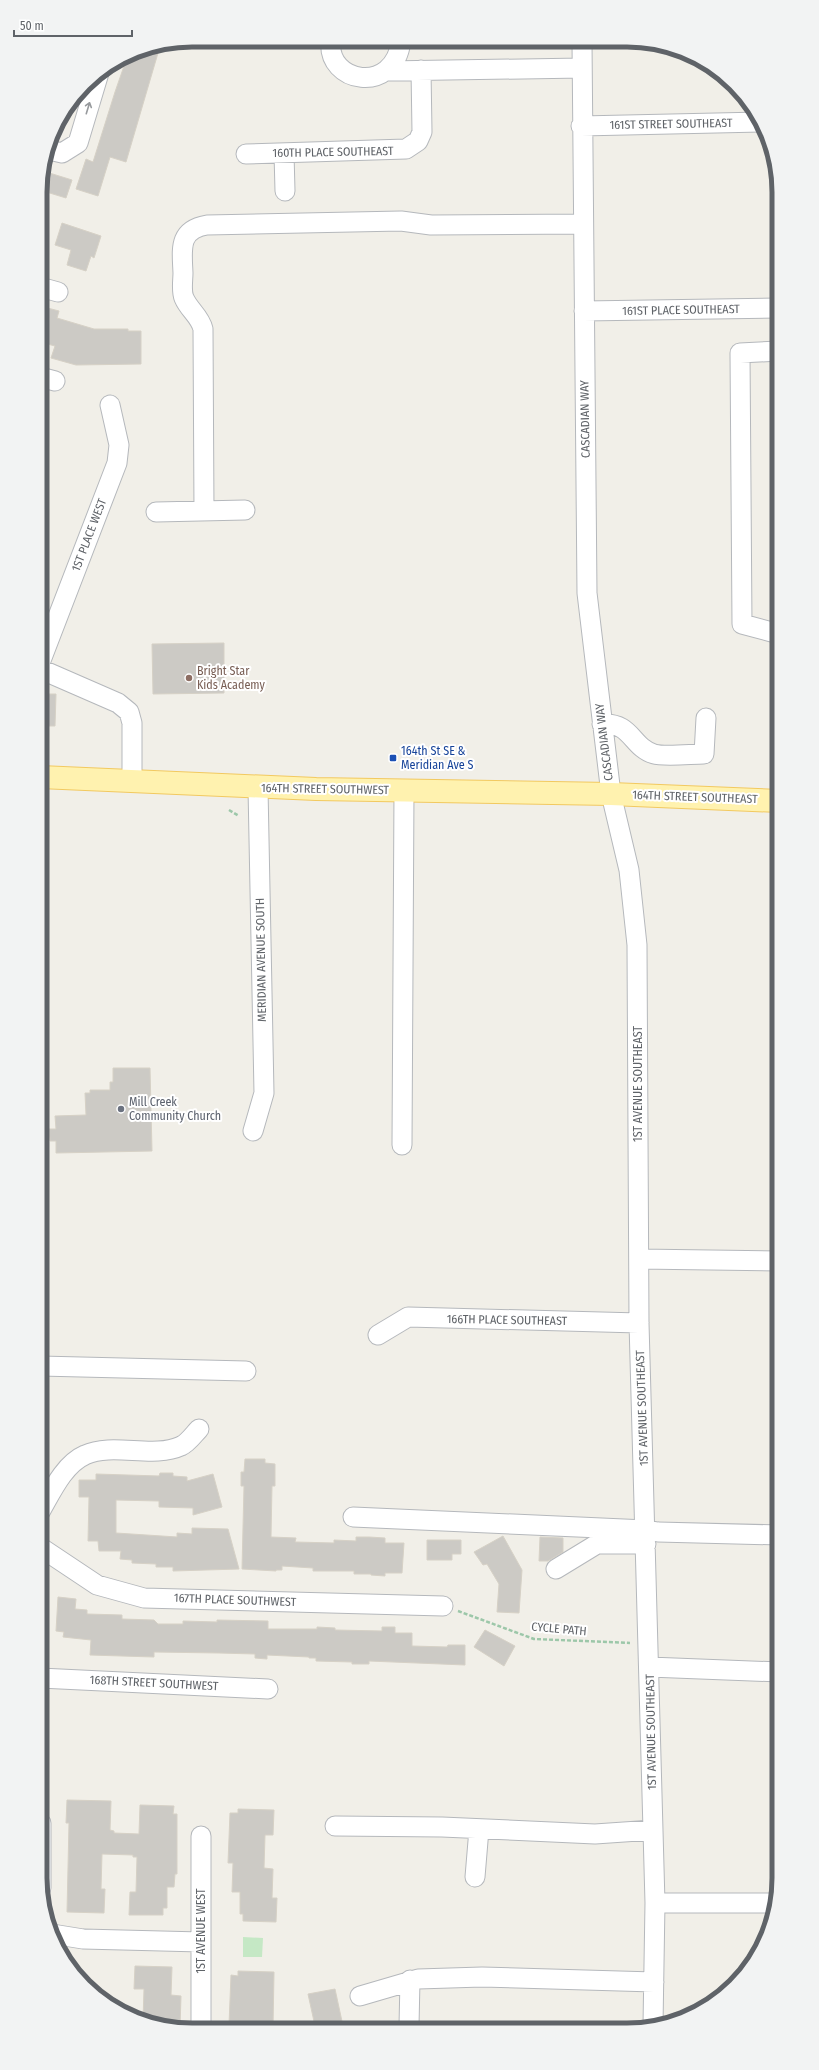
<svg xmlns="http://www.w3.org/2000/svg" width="819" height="2070" viewBox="0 0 819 2070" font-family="'Fira Sans Condensed',sans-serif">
  <rect width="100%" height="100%" fill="#f1efe8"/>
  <!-- green -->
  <path fill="#c5e8c5" d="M243 1937 263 1938 262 1957H243Z"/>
  <!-- building -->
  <path fill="#cccac5" stroke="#d6d1c6" d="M145 49 158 53 126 162 110 157 98 196 76 189 86 159 93 162 115 92 124 66 115 63 134 51Z
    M43 171 72 180 66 198 40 190Z
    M62 223 101 236 94 258 91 256 86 271 67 265 71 250 55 245Z
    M40 306 59 311 57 318 94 329H128V331H141V364L76 365 51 358 55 346 40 342Z
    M224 643V693L153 694 152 644Z
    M40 694H56L55 726H40Z
    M113 1068H150L152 1151 56 1153V1141H50L49 1129H56L55 1116 86 1115 85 1093H90V1090H110V1082H113Z
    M245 1459H265V1463L275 1464V1486H272L271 1537 296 1538 295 1542 334 1543V1540L356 1541V1537H369L385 1538V1543H404L402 1573H385V1576L371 1575V1574H354V1571H313V1568L282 1566V1570H276V1571L242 1569 244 1486H241V1472H244Z
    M160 1473H173V1476L187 1477V1481L213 1474 222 1507 193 1515V1508L159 1507V1501L116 1500V1533L177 1537V1533L192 1534V1528L228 1529 239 1569 173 1571V1567H156V1564L132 1563V1560L120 1559 121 1551H99L98 1541H88L89 1497H79V1480H96V1474L159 1476Z
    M503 1536 522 1570 519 1613 497 1612 499 1584 487 1564 483 1565 474 1552Z
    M540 1537 563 1538V1552L548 1561H539Z
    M427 1540H461V1554H452V1560H427Z
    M58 1597 76 1599 75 1609 87 1610V1614L122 1615V1619L154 1620 158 1624H183V1621L217 1622V1620L268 1621V1629H317V1627L335 1628V1630L382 1631V1627H395V1633H412V1646L447 1647 448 1645H465V1665L369 1661V1664H352V1662L316 1661V1658H309V1657L267 1655V1659L255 1658V1654L219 1653 154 1652V1657L90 1655 91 1640 63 1637 64 1632 56 1631Z
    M485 1630 515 1646 504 1666 474 1647Z
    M67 1800 111 1801 110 1830 114 1831V1833L139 1834 140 1805 174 1806 173 1814H177V1874H175L174 1887H167V1908H163V1915H129L130 1892H136L137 1857H133V1855L102 1854 101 1889H105L104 1913 67 1912 69 1823H66Z
    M238 1809 274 1810 273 1835H265L264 1868 273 1869 272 1898H277L276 1922 243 1921V1914H240V1892H232L233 1863H228L230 1813H238Z
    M135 1966 172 1967 171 1995 181 1996 180 2027H163L143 2021 144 1989H134Z
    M238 1971 274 1972 273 2027 229 2025 231 1975 238 1976Z
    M335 1989 343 2026H315L308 1994Z"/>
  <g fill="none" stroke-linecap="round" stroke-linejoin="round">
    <!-- minor casing -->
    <g stroke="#b5b8bc" stroke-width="21">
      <path id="minor" d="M331 41C326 83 394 96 401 41
        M582 42 587 593 611 794 629 870 637 945 639 1323 655 1903 653 2025
        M386 71 582 68
        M581 126 761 122
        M49 150 62 153 78 143 99 73
        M284 153 285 191
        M246 154 406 149 418 141 422 132 421 70
        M40 287 58 292
        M584 311 779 308
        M40 377 55 381
        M204 511 203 329C200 316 189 310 184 298 181 291 183 280 183 273 182 249 178 230 207 225L401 221 431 225 583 224
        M156 512 245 510
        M779 634 742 624 740 353 779 351
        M40 663 117 463 119 445 110 405
        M40 669 118 703 129 712 132 723V781
        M602 724C632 722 631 747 654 754 664 757 692 754 704 754L706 718
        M253 1131 264 1093 258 788
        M402 1145 404 791
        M639 1259 779 1261
        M378 1335 408 1317 639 1323
        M40 1366 246 1371
        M40 1512C51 1493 64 1464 85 1455 113 1442 153 1459 181 1446 188 1443 194 1434 199 1429
        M353 1517 646 1530 658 1532 779 1535
        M40 1547 97 1585 144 1598 443 1606
        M556 1569 597 1544H646
        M649 1667 779 1672
        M40 1678 268 1689
        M41 1823V1888
        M335 1826 442 1827 595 1834 653 1830
        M201 1836V2027
        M475 1877 479 1829
        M655 1903H775
        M52 1934 83 1939 201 1942
        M360 1996 418 1979 482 1977 654 1982
        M409 2026 410 1980"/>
    </g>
    <!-- major casing -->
    <g stroke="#f2c960" stroke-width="24">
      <path id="major" d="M40 777 316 789 611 794 779 801"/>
    </g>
    <!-- path -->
    <path stroke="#9cc7a9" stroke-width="2.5" stroke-dasharray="4 2" stroke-linecap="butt" d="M229 810 239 816
      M458 1611 534 1639 630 1643"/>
    <!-- minor -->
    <use href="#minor" stroke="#fff" stroke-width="19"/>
    <!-- major -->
    <use href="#major" stroke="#fff2af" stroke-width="22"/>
  </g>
  <!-- one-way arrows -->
  <defs><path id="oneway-shaft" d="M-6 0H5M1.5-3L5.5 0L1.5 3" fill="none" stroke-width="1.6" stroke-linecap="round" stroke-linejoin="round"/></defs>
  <use stroke="#979a9d" href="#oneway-shaft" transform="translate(88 108) rotate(-73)"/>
  <!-- markers -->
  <circle fill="#8d6e63" stroke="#fff" stroke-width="1.5" cx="189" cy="678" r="4"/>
  <rect fill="#1a4fb4" stroke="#fff" stroke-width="1.5" x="389" y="754" width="8" height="8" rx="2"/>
  <circle fill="#6b7280" stroke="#fff" stroke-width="1.5" cx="121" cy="1109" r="4"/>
  <g text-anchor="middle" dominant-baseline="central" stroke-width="4" stroke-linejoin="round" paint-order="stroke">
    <!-- street labels -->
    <g font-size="12" fill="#5f6368" stroke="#fff">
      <text transform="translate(671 124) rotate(-1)">161ST STREET SOUTHEAST</text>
      <text transform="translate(333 152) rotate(-1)">160TH PLACE SOUTHEAST</text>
      <text transform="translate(681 310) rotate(-1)">161ST PLACE SOUTHEAST</text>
      <text transform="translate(585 419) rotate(-91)">CASCADIAN WAY</text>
      <text transform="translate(89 535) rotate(-69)">1ST PLACE WEST</text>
      <text transform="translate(604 742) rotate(-97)">CASCADIAN WAY</text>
      <text transform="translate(325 789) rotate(1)">164TH STREET SOUTHWEST</text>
      <text transform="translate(695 797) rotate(2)">164TH STREET SOUTHEAST</text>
      <text transform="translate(261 960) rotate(-91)">MERIDIAN AVENUE SOUTH</text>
      <text transform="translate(638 1084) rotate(-90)">1ST AVENUE SOUTHEAST</text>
      <text transform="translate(507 1320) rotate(1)">166TH PLACE SOUTHEAST</text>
      <text transform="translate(642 1408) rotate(-92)">1ST AVENUE SOUTHEAST</text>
      <text transform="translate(235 1600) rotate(2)">167TH PLACE SOUTHWEST</text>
      <text transform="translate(559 1629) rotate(5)">CYCLE PATH</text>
      <text transform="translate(154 1683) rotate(3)">168TH STREET SOUTHWEST</text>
      <text transform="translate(651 1732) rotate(-91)">1ST AVENUE SOUTHEAST</text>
      <text transform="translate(201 1931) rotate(-90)">1ST AVENUE WEST</text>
    </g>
    <!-- education labels -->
    <g font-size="12" fill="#785e54" stroke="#fff" text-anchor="start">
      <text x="197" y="671">Bright Star<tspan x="197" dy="14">Kids Academy</tspan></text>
    </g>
    <!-- transit labels -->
    <g font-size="12" fill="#164399" stroke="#fff" text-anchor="start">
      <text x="401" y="751">164th St SE &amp;<tspan x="401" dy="14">Meridian Ave S</tspan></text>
    </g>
    <!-- worship labels -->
    <g font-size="12" fill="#5b616d" stroke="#fff" text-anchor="start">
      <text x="129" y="1102">Mill Creek<tspan x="129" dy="14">Community Church</tspan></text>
    </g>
  </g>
  <!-- crop -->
  <path d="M0 0H819V2070H0ZM192 47H627A145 145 0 0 1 772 192V1878A145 145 0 0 1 627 2023H192A145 145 0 0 1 47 1878V192A145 145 0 0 1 192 47Z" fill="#f2f3f3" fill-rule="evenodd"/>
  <path fill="none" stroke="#5f6368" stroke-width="5" d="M192 47H627A145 145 0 0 1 772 192V1878A145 145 0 0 1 627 2023H192A145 145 0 0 1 47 1878V192A145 145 0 0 1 192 47Z"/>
  <!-- scale -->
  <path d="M14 30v6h118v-6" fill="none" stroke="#5f6368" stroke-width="2"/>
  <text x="20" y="30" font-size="12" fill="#5f6368" stroke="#ffffff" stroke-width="3" paint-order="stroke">50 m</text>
</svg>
